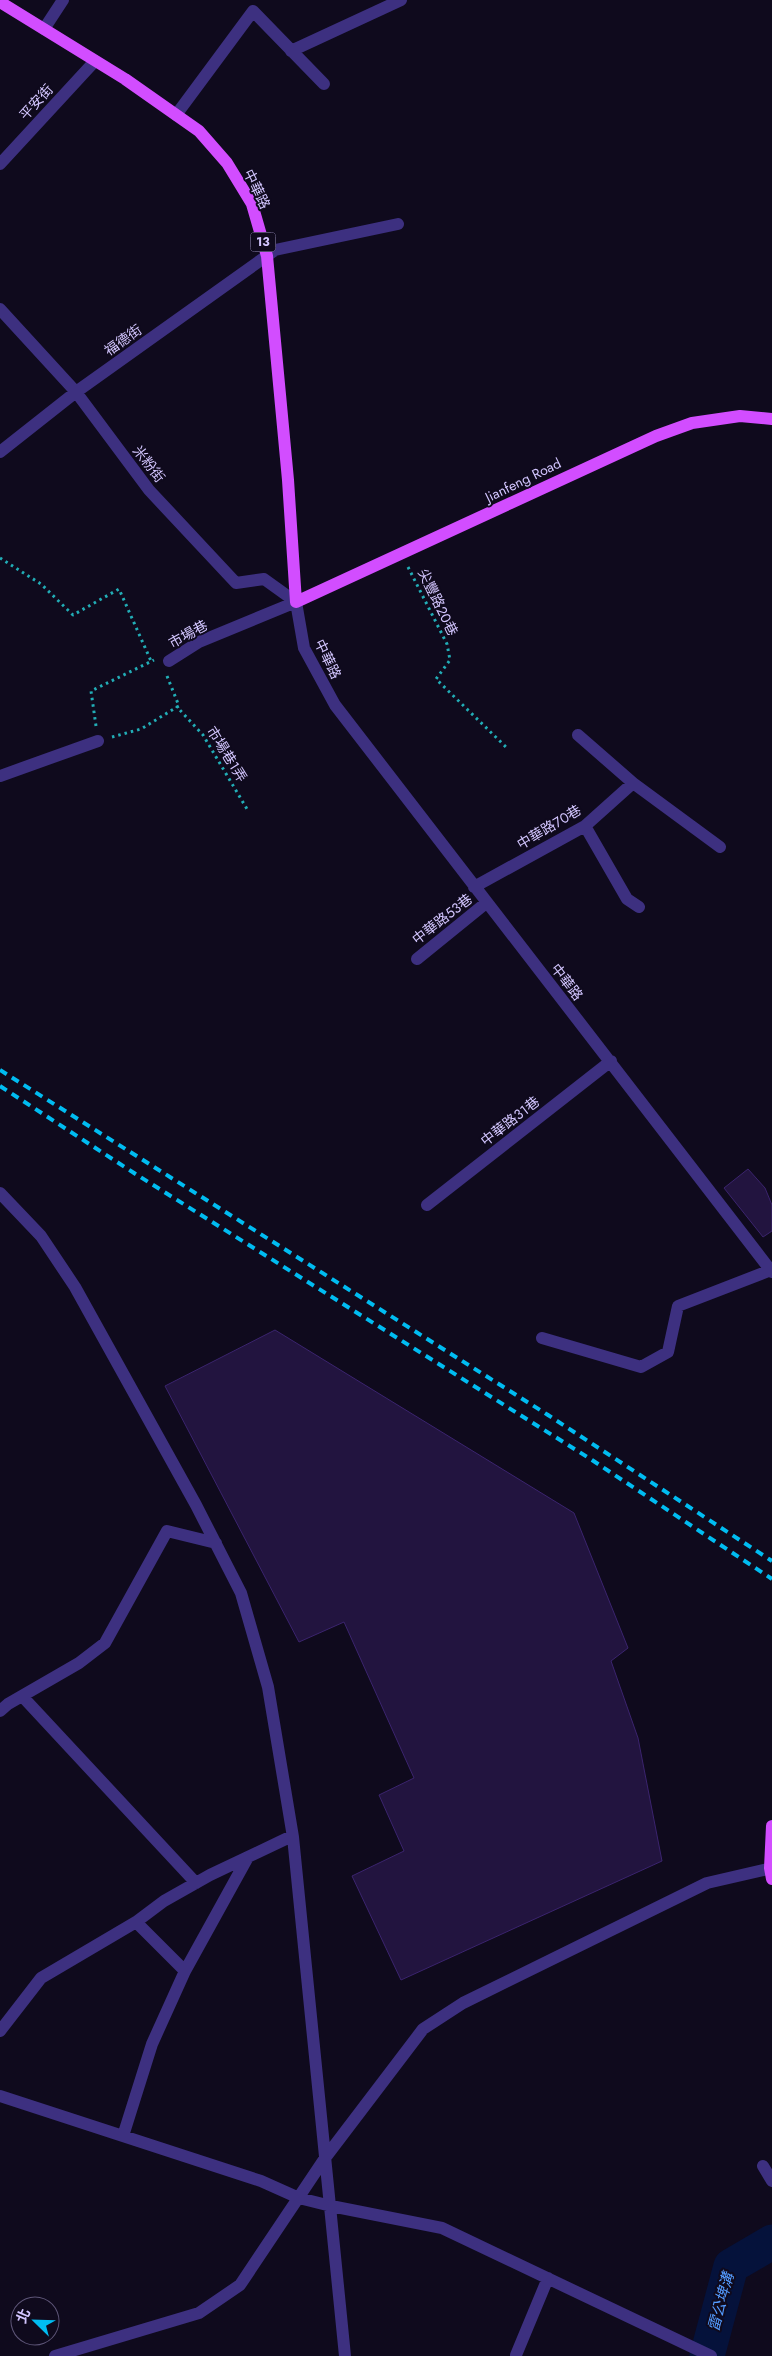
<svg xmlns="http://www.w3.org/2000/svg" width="772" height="2356" viewBox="0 0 772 2356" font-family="Jost,'Noto Sans TC',sans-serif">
  <rect width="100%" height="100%" fill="#0f0a1d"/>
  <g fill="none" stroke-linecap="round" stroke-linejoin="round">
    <!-- river -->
    <path stroke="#05123b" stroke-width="35" d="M707 2356 731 2266 772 2242"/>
  </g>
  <!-- building -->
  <path fill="#22143f" stroke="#3b246e" d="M748 1169 765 1188 772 1205V1231L763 1237 724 1188Z
    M275 1330 574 1513 628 1648 611 1661 638 1738 662 1861 401 1980 352 1876 404 1851 379 1795 414 1778 344 1622 299 1642 165 1386Z"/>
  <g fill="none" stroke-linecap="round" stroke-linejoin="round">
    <!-- path -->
    <path stroke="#22adb6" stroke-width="3" stroke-dasharray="2.5 4" stroke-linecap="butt" d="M0 558 41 584 73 615 119 589 151 661
      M408 567 447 644 450 660 436 679 506 747
      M167 676 179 706 177 707 203 735 247 809
      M96 726 91 691 154 660
      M112 737 141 729 177 707"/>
    <!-- minor -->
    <path stroke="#3d3080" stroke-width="12" d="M44 29 63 0
      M291 51 401 0
      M176 115 253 11 324 84
      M0 164 95 61
      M0 309 76 392 149 490 236 583 264 579 296 602
      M0 452 76 392 275 250 398 224
      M296 602 304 648 335 705 772 1272
      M169 661 199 642 296 602
      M578 735 633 783
      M0 776 98 741
      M585 826 627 899 639 907
      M474 887 585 826 633 783 720 847
      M417 959 486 903
      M0 1193 41 1236 75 1287 196 1505 241 1593 268 1687 293 1837 345 2356
      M427 1205 611 1061
      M542 1338 641 1367 668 1352 678 1306 771 1270
      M22 1696 196 1883
      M0 1711 8 1704 79 1663 105 1643 167 1531 216 1543
      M136 1922 185 1971
      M0 2031 41 1978 136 1922 164 1901 210 1875 292 1836
      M0 2096 261 2181 299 2198 331 2206 442 2228 711 2356
      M123 2136 152 2044 185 1971 248 1857
      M763 2166 772 2181
      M516 2355 548 2278
      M55 2356 199 2313 240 2285 325 2158 423 2029 463 2003 707 1883 772 1868"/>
    <!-- major -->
    <path stroke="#d24dff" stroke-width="12" d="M0 2 125 79 199 131 227 163 252 204 267 256 288 480 296 602 656 436 692 423 740 416 772 419
      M772 1826 770 1868 772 1879"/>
    <!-- rail -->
    <path stroke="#00bcf1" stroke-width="4" stroke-dasharray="8 6" stroke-linecap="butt" d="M0 1070 548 1415 772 1561
      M0 1086 134 1173 592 1460 772 1579"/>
  </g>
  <g text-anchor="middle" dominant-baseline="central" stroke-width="4" stroke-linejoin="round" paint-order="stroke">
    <!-- shield labels -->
    <rect fill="#0f0a1d" stroke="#988ebb" stroke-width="1" x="250.5" y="232.5" width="25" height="19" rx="4"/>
    <g font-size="12" font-weight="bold" fill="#d3c6ff">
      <text x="263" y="242">13</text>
    </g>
    <!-- street labels -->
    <g font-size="14" fill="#d3c6ff" stroke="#0f0a1d">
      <text transform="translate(36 102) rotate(-48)">平安街</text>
      <text transform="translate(257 189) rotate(64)">中華路</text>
      <text transform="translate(123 340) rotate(-35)">福德街</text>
      <text transform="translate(149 464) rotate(52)">米粉街</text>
      <text transform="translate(523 480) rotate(-26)">Jianfeng Road</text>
      <text transform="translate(438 602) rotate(64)">尖豐路20巷</text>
      <text transform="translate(188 634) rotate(-29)">市場巷</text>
      <text transform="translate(328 659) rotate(64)">中華路</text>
      <text transform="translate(227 754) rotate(58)">市場巷1弄</text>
      <text transform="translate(549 827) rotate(-31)">中華路70巷</text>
      <text transform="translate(442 919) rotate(-38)">中華路53巷</text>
      <text transform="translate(567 982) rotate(52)">中華路</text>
      <text transform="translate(510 1121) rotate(-38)">中華路31巷</text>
    </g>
    <!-- water labels -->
    <g font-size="15" font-style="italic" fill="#549bff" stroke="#0f0a1d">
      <text transform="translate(721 2302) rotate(-75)">雷公埤溝</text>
    </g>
  </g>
  <!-- north arrow -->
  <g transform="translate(35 2321) rotate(293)"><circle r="24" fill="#0f0a1d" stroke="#5d5577"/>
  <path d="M0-4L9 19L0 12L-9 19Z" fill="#00bcf1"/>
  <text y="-8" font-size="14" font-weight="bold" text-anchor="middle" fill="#d3c6ff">北</text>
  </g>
</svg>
